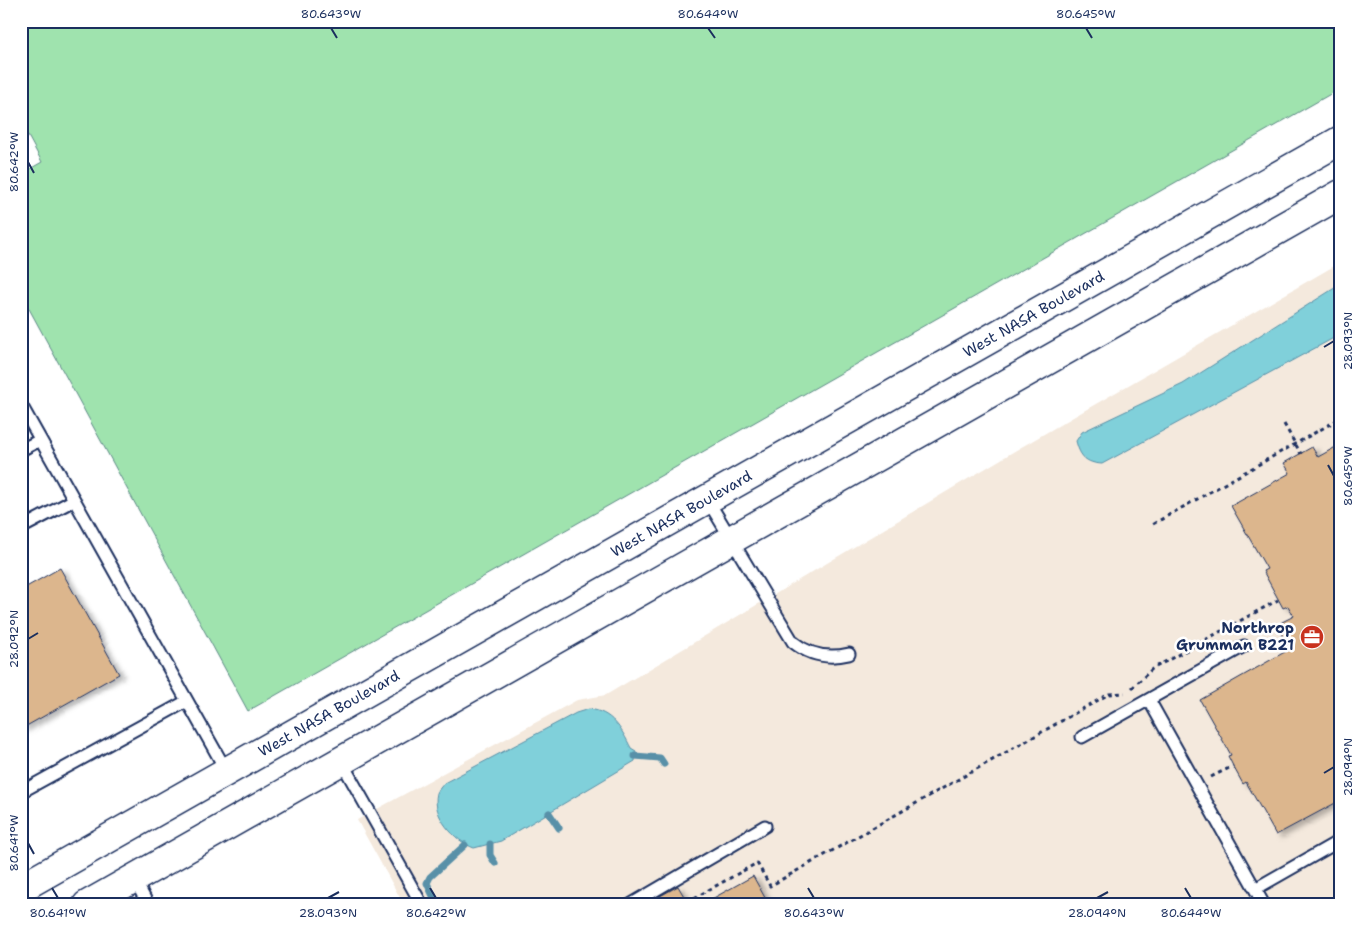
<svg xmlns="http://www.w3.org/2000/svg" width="1362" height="926" viewBox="0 0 1362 926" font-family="'Shantell Sans',sans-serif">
  <defs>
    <filter id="shadow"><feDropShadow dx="5.5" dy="3" stdDeviation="2.5" flood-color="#0004"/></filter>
  </defs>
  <rect width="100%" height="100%" fill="#fff"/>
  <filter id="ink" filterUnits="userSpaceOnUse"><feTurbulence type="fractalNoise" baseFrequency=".02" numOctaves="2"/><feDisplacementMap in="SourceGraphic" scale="10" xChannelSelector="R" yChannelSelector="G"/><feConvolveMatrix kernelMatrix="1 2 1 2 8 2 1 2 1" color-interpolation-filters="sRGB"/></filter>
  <g filter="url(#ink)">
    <!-- built -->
    <path fill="#f4e9dd" d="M1341 262V905H404L357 820 577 700 606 695 1018 449Z"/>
    <!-- green -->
    <path fill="#9fe3ae" stroke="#5d8986" d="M21 21H1341V88L248 711 21 294V174L42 162 21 123Z"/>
    <!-- water -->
    <path fill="#80d0da" stroke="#5890a8" d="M1341 284V334L1102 464C1086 463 1080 457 1076 441L1082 432 1183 384Z
      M589 709C612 712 621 728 631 748L636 751 635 761 501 841 474 848C455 841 431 816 437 793 438 790 442 786 444 783L576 713Z"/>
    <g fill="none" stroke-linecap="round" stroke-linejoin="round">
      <!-- stream -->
      <path stroke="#5890a8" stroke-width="7" d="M635 756 660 758 664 764
        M549 813 559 828
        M490 844V855L495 863
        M434 898 427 883 430 877 465 845"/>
    </g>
    <!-- building -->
    <path fill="#dcb68d" stroke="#1b2f5e" filter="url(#shadow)" d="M1341 444V800L1276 835 1246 782 1243 784 1233 766 1228 756 1231 755 1200 700 1290 649 1276 625 1294 616 1288 606 1283 608 1263 571 1267 569 1231 506 1290 473 1284 463 1312 447 1318 457Z
      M60 568 119 674 21 729V590Z
      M753 876 769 905H701Z
      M678 886 689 905H658L655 899Z"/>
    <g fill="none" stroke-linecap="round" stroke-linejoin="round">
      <!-- service casing -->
      <g stroke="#1b2f5e" stroke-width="15">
        <path id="service" d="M21 405 227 772
          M21 450 40 440
          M707 499 793 642C809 655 828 659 849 654
          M21 528 74 500
          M1149 700 1264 905
          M1082 737 1244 646
          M341 761 422 905
          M21 792 187 701
          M134 878 148 905
          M1255 889 1341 840
          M630 905 765 826"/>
      </g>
      <!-- secondary casing -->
      <g stroke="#1b2f5e" stroke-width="31">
        <g id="secondary">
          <path id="s1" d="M21 888 1341 140"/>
          <path d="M87 905 1341 194"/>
        </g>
      </g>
      <!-- path -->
      <path stroke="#1b2f5e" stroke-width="3" stroke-dasharray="4 4" stroke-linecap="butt" d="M1284 424 1301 454
        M1153 524 1341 418
        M1132 688 1152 669 1278 600
        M1211 777 1233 766
        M687 902 757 863 770 886 1109 694 1125 693"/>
      <!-- service -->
      <use href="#service" stroke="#fff" stroke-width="11"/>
      <!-- secondary -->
      <use href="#secondary" stroke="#fff" stroke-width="28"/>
    </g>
  </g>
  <!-- ticks -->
  <path fill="none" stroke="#1b2f5e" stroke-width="2" d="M331 28 337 38M708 28 715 38M1086 28 1092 38M28 162 34 173M1324 347 1334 341M1328 465 1334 476M28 639 38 633M1324 773 1334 767M28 843 34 854M52 888 58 898M430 888 436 898M808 888 814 898M1185 888 1191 898M328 898 339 892M1097 898 1108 892"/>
  <!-- icons -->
  <defs>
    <g id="office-disc" transform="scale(1.25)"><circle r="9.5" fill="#c8321e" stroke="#fff"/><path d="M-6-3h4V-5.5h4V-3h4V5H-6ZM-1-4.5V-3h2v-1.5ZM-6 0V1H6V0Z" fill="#fff"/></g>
  </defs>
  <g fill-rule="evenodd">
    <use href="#office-disc" x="1312" y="637"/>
  </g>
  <g text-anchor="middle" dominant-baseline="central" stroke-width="5" stroke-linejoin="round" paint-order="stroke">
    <!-- street labels -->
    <g font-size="15" fill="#1b2f5e" stroke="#fff">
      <text stroke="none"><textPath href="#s1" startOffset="1164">West NASA Boulevard</textPath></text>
      <text stroke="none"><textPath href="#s1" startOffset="759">West NASA Boulevard</textPath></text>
      <text stroke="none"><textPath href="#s1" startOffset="354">West NASA Boulevard</textPath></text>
    </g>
    <!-- poi labels -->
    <g font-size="15" font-weight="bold" fill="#1b2f5e" stroke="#fff" text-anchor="end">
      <text x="1294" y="628">Northrop<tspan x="1294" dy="17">Grumman B221</tspan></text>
    </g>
  </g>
  <!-- margin -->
  <rect width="1362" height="926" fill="none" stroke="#fff" stroke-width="55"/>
  <rect x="28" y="28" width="1306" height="870" fill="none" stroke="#1b2f5e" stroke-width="2"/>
  <g font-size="12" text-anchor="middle" fill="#1b2f5e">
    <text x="331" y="18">80.643°W</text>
    <text x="708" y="18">80.644°W</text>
    <text x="1086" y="18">80.645°W</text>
    <text transform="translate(14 162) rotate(-90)" y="4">80.642°W</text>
    <text transform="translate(1348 341) rotate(-90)" y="4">28.093°N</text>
    <text transform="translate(1348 476) rotate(-90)" y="4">80.645°W</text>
    <text transform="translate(14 639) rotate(-90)" y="4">28.092°N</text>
    <text transform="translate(1348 767) rotate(-90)" y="4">28.094°N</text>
    <text transform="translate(14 843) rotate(-90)" y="4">80.641°W</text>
    <text x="58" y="917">80.641°W</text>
    <text x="328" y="917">28.093°N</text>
    <text x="436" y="917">80.642°W</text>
    <text x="814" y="917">80.643°W</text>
    <text x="1097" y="917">28.094°N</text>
    <text x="1191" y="917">80.644°W</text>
  </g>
</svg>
